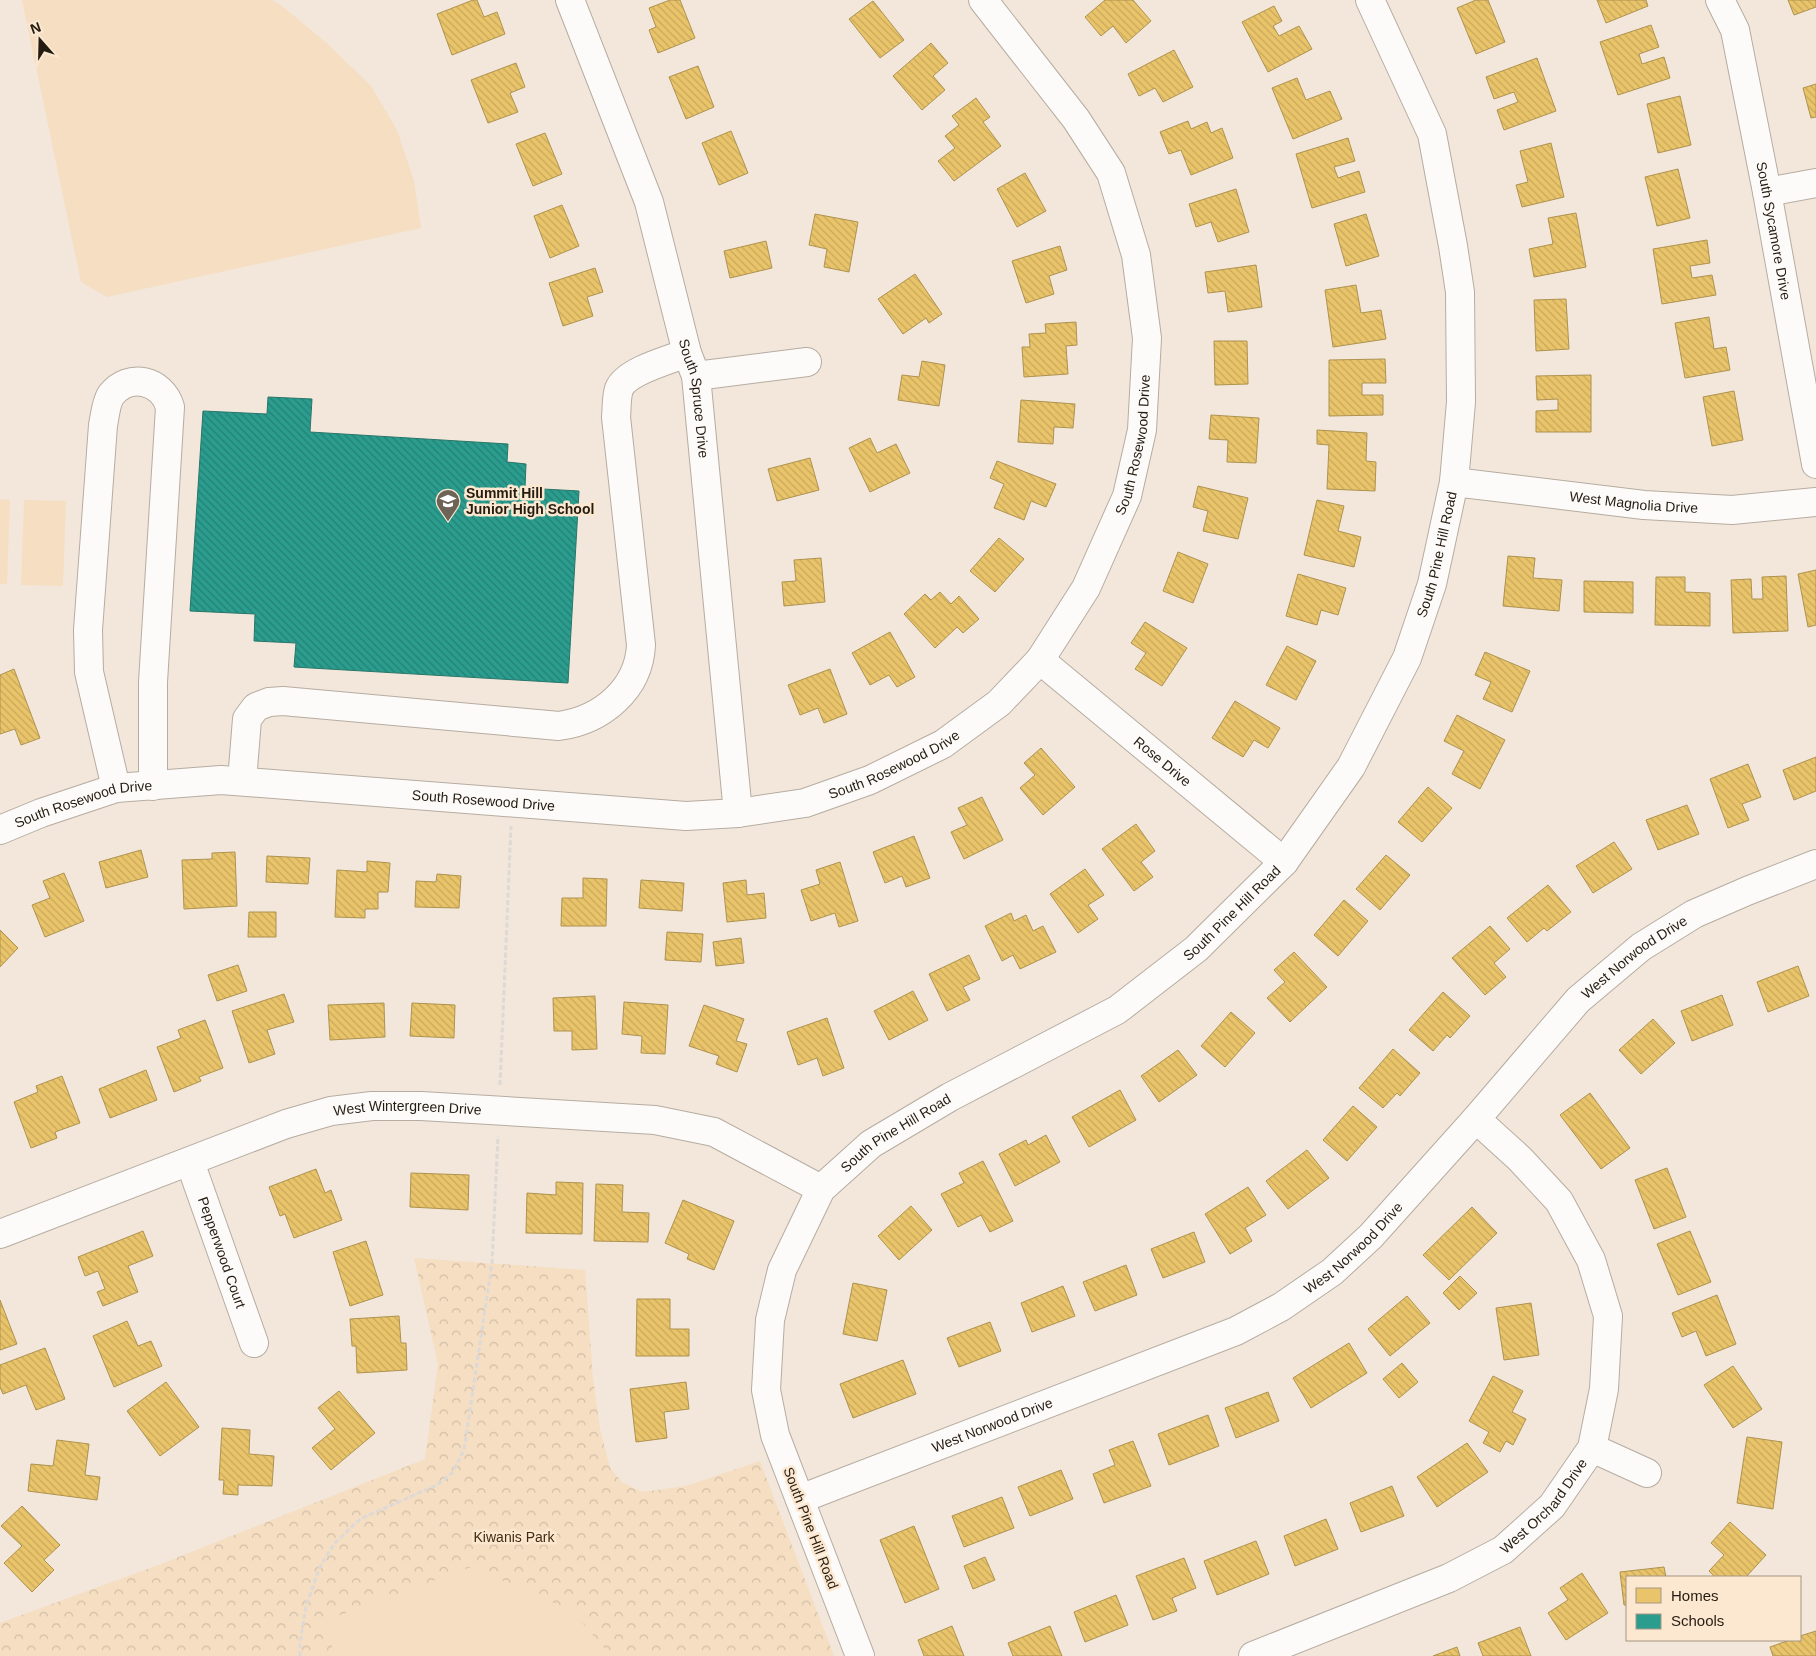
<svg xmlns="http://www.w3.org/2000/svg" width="1816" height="1656" viewBox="0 0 1816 1656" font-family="Helvetica,sans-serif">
  <defs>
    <pattern id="park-crowns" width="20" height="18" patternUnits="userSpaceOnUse" patternTransform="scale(1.25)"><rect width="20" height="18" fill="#f5dec2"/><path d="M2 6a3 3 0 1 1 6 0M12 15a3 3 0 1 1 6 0" fill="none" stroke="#d2bea6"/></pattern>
    <pattern id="homes-back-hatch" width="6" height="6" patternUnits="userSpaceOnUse" patternTransform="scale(1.25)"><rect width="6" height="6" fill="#e9c46a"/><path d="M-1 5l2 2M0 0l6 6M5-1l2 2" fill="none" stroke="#c8a85b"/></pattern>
    <pattern id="schools-back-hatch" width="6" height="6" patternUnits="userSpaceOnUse" patternTransform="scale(1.25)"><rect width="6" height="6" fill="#2a9d8f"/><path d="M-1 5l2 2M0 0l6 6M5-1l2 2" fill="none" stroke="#247f73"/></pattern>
  </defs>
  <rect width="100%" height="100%" fill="#f2e7da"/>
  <!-- park -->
  <path fill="url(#park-crowns)" d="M414 1258 585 1270 593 1378 600 1429 610 1468 622 1482 642 1492 686 1486 760 1461 834 1656H0V1623L161 1564 425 1459 438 1364Z"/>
  <!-- pitch -->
  <path fill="#f5dec2" d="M22 0H272L281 5 329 45 371 86 397 130 414 181 421 228 107 297 81 282Z
    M0 499 10 500 7 584H0Z
    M24 500 66 501 63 586 21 585Z
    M471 1567 572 1611 611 1656H335L324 1621Z"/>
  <!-- homes -->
  <path fill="url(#homes-back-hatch)" stroke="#ae924f" d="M473 0H477L484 17 497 12 505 34 452 55 437 14Z
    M670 0H680L695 38 658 53 649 30 656 27 649 8Z
    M1105 0H1133L1151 21 1126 43 1113 26 1101 36 1085 17Z
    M1476 0H1488L1505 42 1476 54 1457 8Z
    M1597 0H1646L1648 6 1606 23Z
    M1788 0H1816V7L1794 15Z
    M873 1 904 40 880 58 849 19Z
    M1274 6 1282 21 1273 26 1279 36 1299 26 1312 49 1268 72 1242 22Z
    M1651 25 1659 47 1639 54 1642 64 1664 57 1670 78 1618 95 1600 42Z
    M931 43 948 63 933 76 945 90 922 110 893 76Z
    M1174 50 1193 87 1163 102 1155 88 1139 96 1128 74Z
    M1537 58 1556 111 1504 130 1497 110 1518 102 1514 92 1494 99 1486 77Z
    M516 63 525 87 510 93 518 112 488 123 471 80Z
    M698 66 714 107 686 119 669 77Z
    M1297 78 1306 100 1330 91 1342 119 1293 139 1272 88Z
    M1816 84V117L1811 118 1803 88Z
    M1680 96 1691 145 1658 153 1647 104Z
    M976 98 990 117 983 122 1001 146 954 181 938 161 955 148 945 136 959 125 952 116Z
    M1188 121 1191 129 1207 122 1211 133 1222 128 1233 158 1191 175 1181 150 1169 154 1160 132Z
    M731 131 748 173 719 185 702 143Z
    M545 133 562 174 533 186 516 144Z
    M1348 138 1355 161 1334 167 1338 178 1359 171 1365 192 1312 208 1296 154Z
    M1551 143 1564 197 1522 207 1516 185 1528 182 1520 151Z
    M1678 169 1690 218 1657 226 1645 177Z
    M1025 173 1046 211 1017 227 997 189Z
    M1236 189 1249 232 1218 242 1211 222 1196 227 1189 204Z
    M562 205 579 246 550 258 534 216Z
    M1576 213 1586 267 1534 277 1529 249 1553 244 1548 218Z
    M815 214 858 222 849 272 824 267 827 249 809 245Z
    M1366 214 1379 256 1346 266 1334 224Z
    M1707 240 1710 263 1690 266 1692 278 1712 275 1716 295 1662 304 1653 249Z
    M766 241 772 268 730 278 724 251Z
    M1060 246 1067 270 1049 276 1054 294 1026 303 1012 261Z
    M1256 265 1262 307 1228 312 1225 291 1208 293 1205 272Z
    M595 268 603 292 587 297 593 316 563 326 549 283Z
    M915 274 942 314 929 323 926 318 903 334 878 299Z
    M1356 285 1361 313 1381 310 1386 339 1333 347 1325 290Z
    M1566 299 1569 349 1536 351 1534 300Z
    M1709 317 1714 349 1726 347 1730 370 1685 378 1675 323Z
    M1076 322 1077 345 1066 346 1068 374 1024 377 1022 347H1030L1029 334 1046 333 1045 324Z
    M1214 341H1247L1248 384 1215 385Z
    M1385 359 1386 383H1362V395H1383V415L1329 416V360Z
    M922 361 945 365 939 406 898 400 902 375 919 377Z
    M1591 375V432H1536V411L1558 410V399L1537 400 1536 376Z
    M1734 391 1743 440 1712 446 1703 397Z
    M1021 400 1075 404 1073 428 1054 427 1053 444 1018 442Z
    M1211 415 1259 418 1256 463 1227 462 1228 440 1209 439Z
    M1317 430 1367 433 1366 461 1376 462 1375 491 1327 489 1329 445 1317 444Z
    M870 438 877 453 896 444 910 473 870 492 849 448Z
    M810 458 819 490 777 501 768 469Z
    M997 461 1056 484 1046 507 1031 501 1024 520 994 508 1004 484 990 478Z
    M1198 486 1248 498 1238 539 1203 531 1208 511 1193 507Z
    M1317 500 1344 506 1338 531 1361 537 1354 567 1304 555Z
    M999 538 1024 559 995 592 970 571Z
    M1178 552 1208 564 1193 603 1163 591Z
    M1508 556 1535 558 1533 578 1562 580 1559 611 1503 606Z
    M821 558 825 602 784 606 782 582 796 581 794 560Z
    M1816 570V625L1808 627 1798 574Z
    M1298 574 1346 588 1338 615 1321 610 1317 625 1286 616Z
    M1786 576 1788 631 1733 633 1731 580 1751 579 1752 599H1763L1762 577Z
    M1656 577H1685V592L1710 593V626L1655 625Z
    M1584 581 1633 582V613L1584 612Z
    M940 592 951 604 959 596 979 619 963 633 957 627 935 648 904 614 925 594 931 600Z
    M1145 622 1187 648 1162 686 1135 669 1146 653 1131 643Z
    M890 632 915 677 897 687 889 675 870 685 852 653Z
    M1287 646 1316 661 1296 700 1266 685Z
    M1485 652 1530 671 1512 712 1483 699 1491 682 1475 675Z
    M14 669 40 738 21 745 15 729 0 734V675Z
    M830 669 847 714 824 723 818 708 800 715 788 685Z
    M1235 701 1280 728 1268 748 1254 740 1243 757 1212 738Z
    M1457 715 1505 740 1480 789 1452 774 1464 751 1444 741Z
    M1041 748 1075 787 1043 815 1020 788 1035 775 1024 763Z
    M1816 757V791L1794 800 1783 770Z
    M1748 764 1761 797 1742 804 1749 820 1728 828 1710 779Z
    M1428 787 1452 808 1422 842 1398 822Z
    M982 797 1003 840 964 859 951 832 967 825 958 808Z
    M1687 805 1699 834 1658 850 1646 820Z
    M1136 824 1155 851 1141 862 1153 877 1134 891 1102 849Z
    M914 836 930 878 906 887 902 876 885 883 873 852Z
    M1614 842 1632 869 1593 893 1576 866Z
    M141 850 148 877 106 888 99 862Z
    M235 852 237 906 184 909 182 860 212 859V853Z
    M1386 855 1410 875 1380 910 1356 889Z
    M267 856 310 858 308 884 266 882Z
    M367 861 390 863 388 892H378V909H365V918L335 917 337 870 367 872Z
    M840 862 858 921 839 927 835 913 811 921 801 890 820 884 816 870Z
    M1085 869 1104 895 1088 905 1098 919 1078 933 1050 894Z
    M64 873 84 921 45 937 32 905 50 898 43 881Z
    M437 874 461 876 459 908 415 907 416 881 436 882Z
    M583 878 607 879 606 926H561L562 898H583Z
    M641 880 684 883 682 911 639 908Z
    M746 880 747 895 764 893 766 918 727 922 723 883Z
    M1548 885 1571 912 1547 931 1544 928 1527 942 1507 918Z
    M1344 900 1368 921 1338 956 1314 935Z
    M249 912H276V937H248Z
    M1011 913 1014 921 1026 915 1033 931 1043 926 1056 952 1020 969 1013 955 1002 961 985 926Z
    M1490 926 1510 949 1494 963 1506 977 1485 995 1452 958Z
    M0 930 18 948 0 967Z
    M667 932 703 934 701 962 665 960Z
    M741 938 744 963 716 966 713 942Z
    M1294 952 1327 987 1290 1022 1267 998 1285 982 1274 970Z
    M969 955 980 979 963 987 970 1000 947 1011 929 974Z
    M238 965 247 991 217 1001 208 975Z
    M1798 966 1809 996 1768 1012 1757 982Z
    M913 991 928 1020 889 1040 874 1011Z
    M1443 992 1470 1016 1450 1038 1447 1035 1433 1051 1409 1030Z
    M284 994 294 1022 267 1030 275 1054 249 1063 232 1011Z
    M1722 995 1733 1025 1692 1041 1681 1011Z
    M595 996 597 1049 572 1050V1031H554L553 998Z
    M624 1002 668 1005 665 1054 641 1053 642 1036 622 1034Z
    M384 1003 385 1037 330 1040 328 1005Z
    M412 1003 455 1005 454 1038 410 1036Z
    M704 1005 744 1019 736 1041 747 1044 737 1072 716 1064 719 1056 689 1046Z
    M1231 1012 1255 1033 1225 1067 1201 1046Z
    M827 1018 844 1068 823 1076 817 1058 798 1065 787 1032Z
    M1653 1019 1675 1043 1641 1074 1619 1050Z
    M205 1020 223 1068 199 1077 201 1081 174 1092 157 1047 181 1038 178 1030Z
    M1393 1049 1420 1073 1400 1096 1397 1093 1383 1108 1359 1088Z
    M1178 1050 1197 1075 1159 1102 1141 1076Z
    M146 1070 157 1100 110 1118 99 1089Z
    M62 1076 80 1123 55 1132 57 1138 31 1148 14 1102 38 1092 36 1086Z
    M1120 1090 1136 1120 1089 1147 1072 1117Z
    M1590 1093 1630 1148 1601 1169 1560 1115Z
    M1353 1106 1377 1127 1347 1161 1323 1140Z
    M1046 1135 1060 1162 1015 1186 999 1154 1026 1140 1028 1145Z
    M1307 1150 1329 1178 1288 1209 1266 1181Z
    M983 1161 1013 1221 990 1232 981 1215 958 1227 941 1194 964 1183 959 1173Z
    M1667 1168 1686 1217 1654 1229 1635 1180Z
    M316 1169 325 1193 331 1190 342 1220 294 1238 285 1214 280 1216 269 1187Z
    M411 1173 469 1175 468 1210 410 1207Z
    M556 1182 583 1183 582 1234 526 1233 527 1193 556 1195Z
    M596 1184 623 1185 622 1212 649 1213 648 1242 594 1241Z
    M1248 1187 1266 1215 1245 1228 1252 1241 1230 1254 1205 1214Z
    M683 1200 734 1221 714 1270 687 1259 689 1254 665 1243Z
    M911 1206 932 1230 899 1260 878 1236Z
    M1472 1207 1497 1233 1449 1280 1423 1255Z
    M143 1231 153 1256 128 1266 138 1292 103 1306 97 1292 105 1289 98 1271 85 1276 78 1257Z
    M1690 1231 1711 1282 1678 1295 1657 1244Z
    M1194 1232 1205 1262 1163 1278 1151 1249Z
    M366 1241 383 1295 350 1306 333 1252Z
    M1126 1265 1137 1295 1095 1311 1083 1282Z
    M1460 1276 1477 1293 1459 1310 1443 1293Z
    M853 1283 887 1290 877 1341 843 1334Z
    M1063 1286 1075 1316 1032 1332 1021 1303Z
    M1717 1295 1736 1344 1706 1356 1696 1331 1682 1337 1672 1313Z
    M1407 1296 1430 1323 1390 1356 1368 1329Z
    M637 1299H670V1329H689V1356H636Z
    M0 1300 17 1344 0 1350Z
    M1531 1303 1539 1355 1504 1360 1496 1308Z
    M399 1316 401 1343H406L407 1370 357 1373 356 1346H352L350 1319Z
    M127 1321 138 1346 151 1341 162 1366 114 1387 93 1336Z
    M990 1322 1001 1351 959 1367 947 1338Z
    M1349 1343 1367 1373 1311 1408 1293 1378Z
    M45 1348 65 1399 36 1410 26 1385 3 1394 0 1387V1365Z
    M903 1360 916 1394 853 1418 840 1384Z
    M1402 1363 1418 1382 1399 1398 1383 1379Z
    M1733 1366 1762 1409 1733 1428 1704 1385Z
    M1493 1376 1523 1391 1512 1412 1526 1419 1513 1445 1506 1441 1500 1452 1483 1443 1489 1432 1469 1421Z
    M166 1382 199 1427 160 1456 127 1411Z
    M686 1382 689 1409 664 1412 667 1438 636 1442 630 1389Z
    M339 1391 375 1433 331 1470 312 1448 335 1429 318 1408Z
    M1268 1392 1279 1421 1236 1438 1225 1408Z
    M1208 1415 1219 1446 1169 1465 1158 1434Z
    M222 1428 250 1430 249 1454 274 1456 272 1486 238 1485V1495L223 1494 224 1480H219Z
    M1747 1437 1782 1442 1773 1509 1737 1503Z
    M57 1440 89 1444 85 1475 100 1477 97 1500 28 1491 31 1464 53 1466Z
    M1133 1441 1151 1486 1104 1503 1093 1474 1115 1465 1109 1450Z
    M1467 1443 1488 1472 1437 1507 1417 1477Z
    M1061 1470 1073 1499 1030 1516 1018 1487Z
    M1392 1486 1404 1516 1361 1532 1350 1503Z
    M1002 1497 1014 1528 964 1547 952 1516Z
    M22 1506 60 1545 44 1560 54 1570 32 1592 4 1563 22 1546 1 1526Z
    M1326 1519 1338 1549 1295 1566 1284 1536Z
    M1730 1522 1766 1555 1746 1577H1715L1709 1571 1724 1555 1711 1543Z
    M914 1526 939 1589 905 1603 880 1540Z
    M1256 1541 1269 1574 1217 1595 1204 1561Z
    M985 1557 995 1580 973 1589 964 1566Z
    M1184 1558 1196 1588 1172 1598 1177 1611 1153 1620 1136 1576Z
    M1664 1567 1666 1577H1627V1605H1624L1620 1572Z
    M1582 1573 1608 1613 1566 1640 1548 1613 1568 1600 1560 1588Z
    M1116 1595 1128 1625 1085 1642 1074 1612Z
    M952 1626 964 1656H924L918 1640Z
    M1050 1626 1062 1656H1013L1008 1643Z
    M1520 1627 1531 1656H1483L1478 1643Z
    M1816 1631V1656H1773L1770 1647 1790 1640H1800V1636Z
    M1457 1647 1460 1656H1433Z"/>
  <!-- schools -->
  <path fill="url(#schools-back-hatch)" stroke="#287669" d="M268 397 312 399 310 432 508 444 507 462 526 464 525 488 579 491 568 683 294 667 296 643 254 641 255 614 190 611 203 411 267 414Z"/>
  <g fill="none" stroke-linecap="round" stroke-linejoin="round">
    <!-- minor casing -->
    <g stroke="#b6aca1" stroke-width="30">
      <g id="minor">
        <path id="s1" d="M570 0 649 202 687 353 696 376 738 813"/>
        <path id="s2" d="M1720 0 1735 30 1767 192 1816 464"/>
        <path d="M1767 192 1816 183"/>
        <path d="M696 376 807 362"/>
        <path id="s3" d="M1454 482 1644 505 1732 510 1816 502"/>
        <path id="s4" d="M1040 660 1284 862"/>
        <path d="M242 781 247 719 256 707 269 702 283 701 559 726C602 720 639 689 641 645L616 417C617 408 616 398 619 389 626 371 669 360 687 353"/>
        <path d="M116 788 89 672 88 630 103 425C105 416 106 402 111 395 129 372 162 380 170 407L153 682V786"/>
        <path id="s5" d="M0 830 41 813 116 788 221 780 686 816 738 813 805 803 870 780 943 744 999 703 1040 660 1086 588 1127 496 1142 430 1147 338 1136 255 1111 173 1076 119 983 0"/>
        <path id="s6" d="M190 1162 254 1343"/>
        <path id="s7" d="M0 1234 286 1124 331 1111 372 1106H421L655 1120 714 1132 821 1189"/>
        <path d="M1592 1448 1647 1473"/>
        <path id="s8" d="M800 1499 1236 1331 1281 1307 1332 1272 1371 1236 1476 1119 1578 1000 1641 947 1694 914 1747 891 1816 864"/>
        <path id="s9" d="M860 1656 775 1435 766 1390 770 1320 782 1270 821 1189 871 1144 950 1097 1117 1010 1196 949 1284 862 1351 767 1407 658 1432 584 1454 482 1461 402 1460 292 1453 246 1432 134 1370 0"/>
        <path id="s10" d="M1253 1656 1449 1578 1503 1550 1552 1506 1592 1448 1604 1389 1608 1316 1591 1260 1559 1201 1520 1159 1476 1119"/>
      </g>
    </g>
    <!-- path -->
    <path stroke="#ddd9d6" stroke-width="3" stroke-dasharray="5 2.5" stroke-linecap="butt" d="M500 1085 511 826
      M300 1656V1643L306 1606 320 1567 334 1544 360 1519 437 1485 452 1473 464 1450 492 1263 498 1136"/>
    <!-- minor -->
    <use href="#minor" stroke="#fdfbf9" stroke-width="28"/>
  </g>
  <!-- icons -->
  <defs>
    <g id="school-pin" transform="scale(1.25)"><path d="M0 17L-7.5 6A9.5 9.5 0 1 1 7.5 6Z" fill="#6d6357" stroke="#fce8d0"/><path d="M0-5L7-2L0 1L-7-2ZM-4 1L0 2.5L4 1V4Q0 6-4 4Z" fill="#fff"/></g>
  </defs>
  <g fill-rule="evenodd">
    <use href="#school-pin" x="448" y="501"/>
  </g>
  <g text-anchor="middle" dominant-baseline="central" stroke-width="5" stroke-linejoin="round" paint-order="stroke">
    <!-- street labels -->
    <g font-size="14" fill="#251c11" stroke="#fce8d0">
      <text stroke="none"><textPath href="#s2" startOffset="238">South Sycamore Drive</textPath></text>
      <text stroke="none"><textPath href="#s1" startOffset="419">South Spruce Drive</textPath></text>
      <text stroke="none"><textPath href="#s5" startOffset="1332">South Rosewood Drive</textPath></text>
      <text stroke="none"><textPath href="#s3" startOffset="181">West Magnolia Drive</textPath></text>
      <text stroke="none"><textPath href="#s9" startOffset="1412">South Pine Hill Road</textPath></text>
      <text stroke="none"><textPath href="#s4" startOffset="159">Rose Drive</textPath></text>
      <text stroke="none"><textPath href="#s5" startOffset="912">South Rosewood Drive</textPath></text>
      <text stroke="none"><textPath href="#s5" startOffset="492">South Rosewood Drive</textPath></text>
      <text stroke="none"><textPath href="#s5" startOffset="88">South Rosewood Drive</textPath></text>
      <text stroke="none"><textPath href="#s9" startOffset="992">South Pine Hill Road</textPath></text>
      <text stroke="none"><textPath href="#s8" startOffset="1018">West Norwood Drive</textPath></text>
      <text stroke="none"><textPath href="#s7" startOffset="430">West Wintergreen Drive</textPath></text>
      <text stroke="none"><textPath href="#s9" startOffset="588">South Pine Hill Road</textPath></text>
      <text stroke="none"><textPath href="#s8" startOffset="612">West Norwood Drive</textPath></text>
      <text stroke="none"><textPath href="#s6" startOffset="96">Pepperwood Court</textPath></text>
      <text stroke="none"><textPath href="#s8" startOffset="206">West Norwood Drive</textPath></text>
      <text stroke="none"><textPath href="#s10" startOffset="332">West Orchard Drive</textPath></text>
      <text transform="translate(811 1528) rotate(69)">South Pine Hill Road</text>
    </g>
    <!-- poi labels -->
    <g font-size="14" font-weight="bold" fill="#251c11" stroke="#fce8d0" text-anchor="start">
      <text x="466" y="493">Summit Hill<tspan x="466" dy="16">Junior High School</tspan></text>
    </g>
    <!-- park labels -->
    <g font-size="14" fill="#412c10" stroke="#fce8d0">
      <text x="514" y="1537">Kiwanis Park</text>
    </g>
  </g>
  <!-- legend -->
  <rect x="1626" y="1576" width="175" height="65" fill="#fce8d0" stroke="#a69684"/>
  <rect x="1636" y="1588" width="25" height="15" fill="#e9c46a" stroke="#a69684"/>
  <text x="1671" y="1601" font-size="15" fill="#251c11">Homes</text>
  <rect x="1636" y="1614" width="25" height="15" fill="#2a9d8f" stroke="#a69684"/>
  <text x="1671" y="1626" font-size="15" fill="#251c11">Schools</text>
  <!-- north arrow -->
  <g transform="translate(40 40) rotate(340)" stroke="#fce8d0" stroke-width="4" paint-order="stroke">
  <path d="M0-4L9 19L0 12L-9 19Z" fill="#251c11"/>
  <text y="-8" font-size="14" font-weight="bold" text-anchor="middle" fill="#251c11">N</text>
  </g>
</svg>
